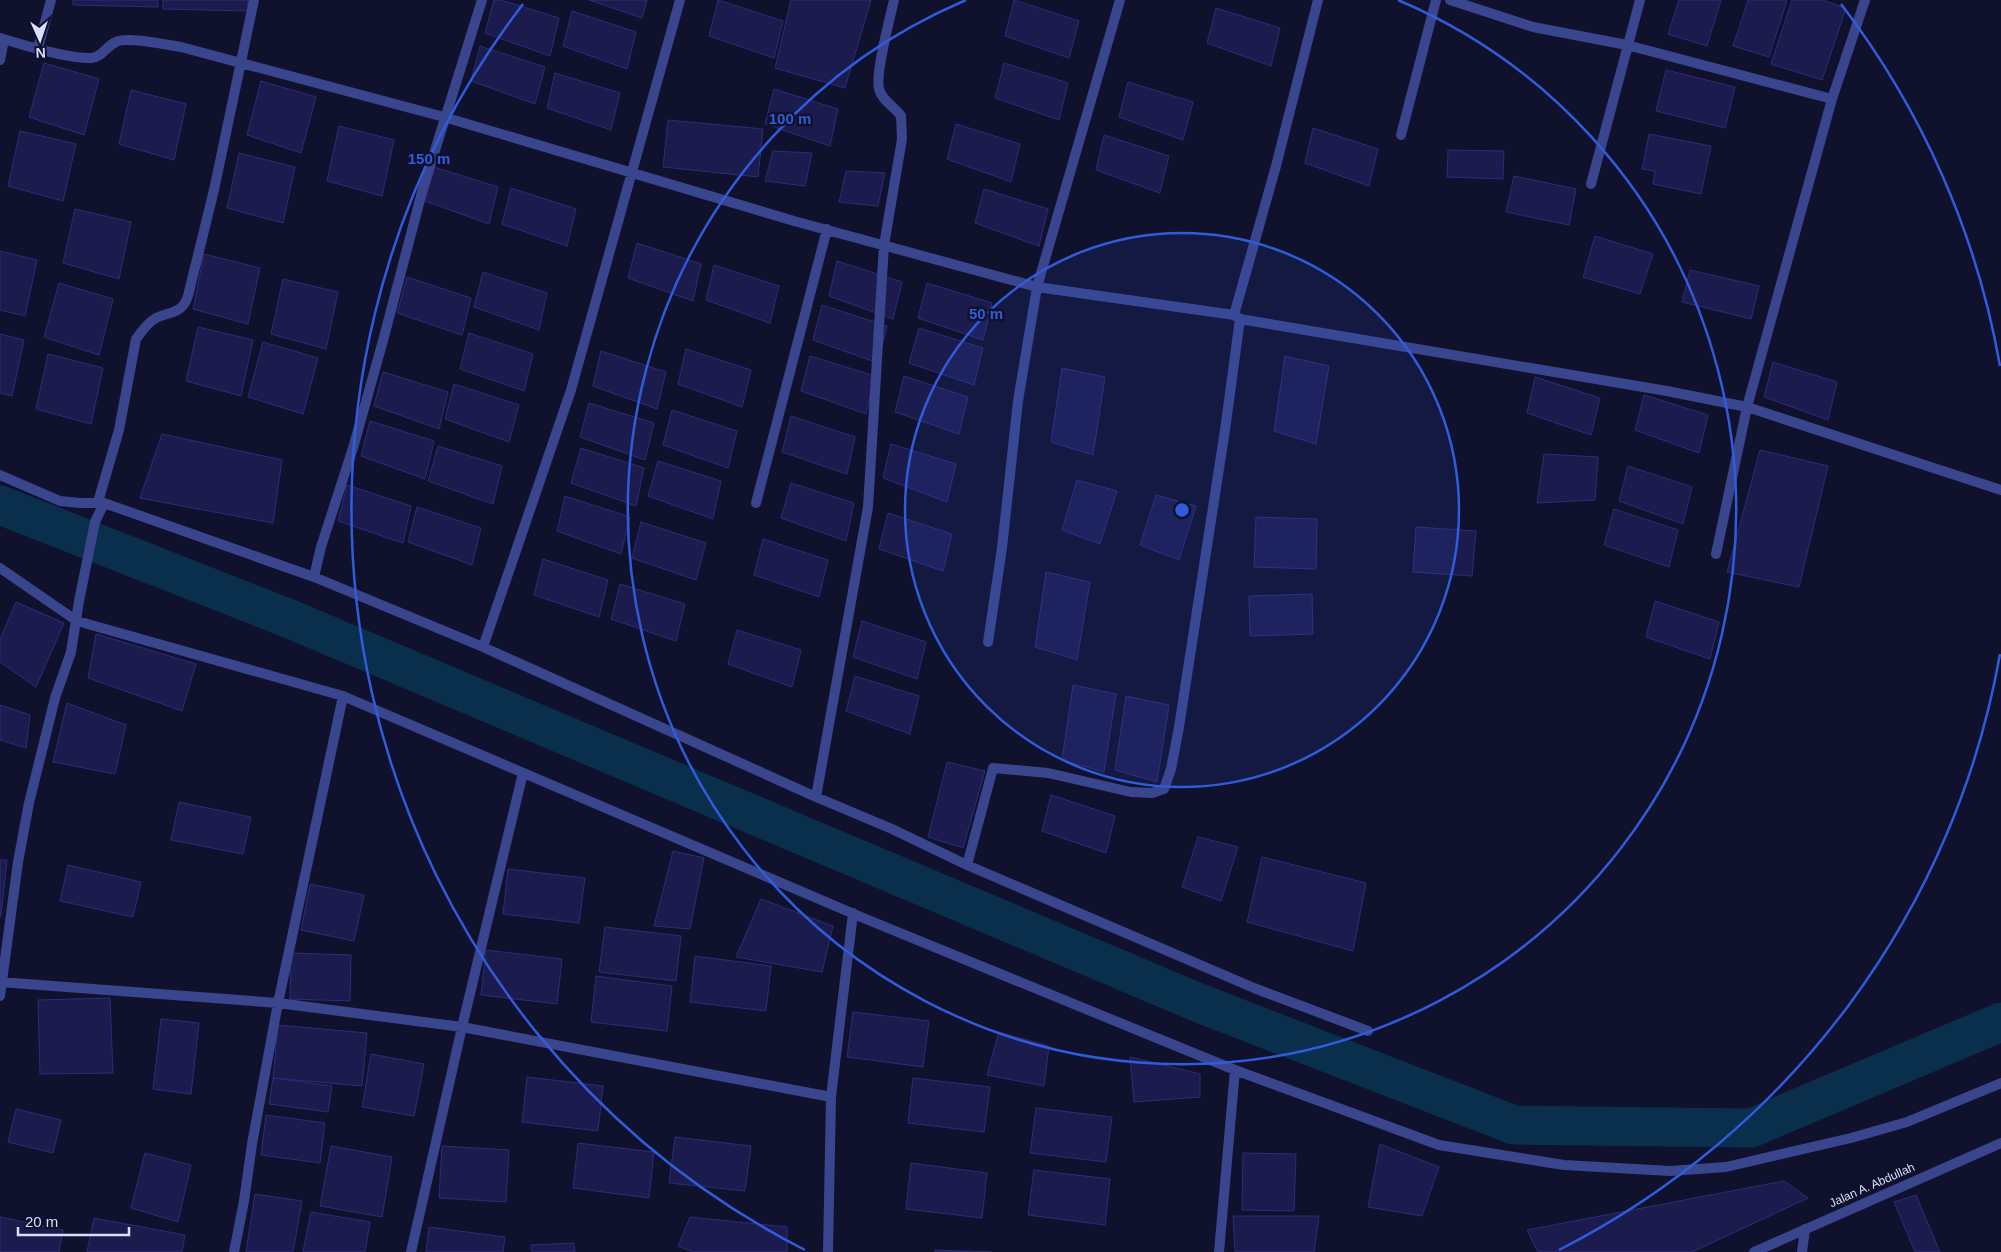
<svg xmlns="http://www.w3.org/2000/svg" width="2001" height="1252" viewBox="0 0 2001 1252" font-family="Helvetica,sans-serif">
  <rect width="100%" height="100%" fill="#10112c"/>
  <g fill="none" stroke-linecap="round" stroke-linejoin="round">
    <!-- canal -->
    <path stroke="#092f4d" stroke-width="39" d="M0 505 290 619 1199 1003 1514 1125 1751 1128 2001 1022"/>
  </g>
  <!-- building -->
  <path fill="#1c1b4e" stroke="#2c2c7b" d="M73 0H158V7L73 5Z
    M163 0H248V11L163 9Z
    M494 0H501L559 18 550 56 485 33Z
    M589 0H647L642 18Z
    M718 0 783 21 774 58 709 36Z
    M791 0H871L845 88 775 68Z
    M1014 0 1079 21 1069 58 1005 36Z
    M1679 0H1721L1707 46 1668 34Z
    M1748 0H1787L1769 57 1733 46Z
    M1792 0H1822L1846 8 1822 80 1771 64Z
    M1216 8 1280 28 1271 66 1207 43Z
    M572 11 636 32 627 69 563 46Z
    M480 46 545 67 535 104 471 81Z
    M44 63 99 79 84 135 29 117Z
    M1004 63 1068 83 1059 120 995 98Z
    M1666 70 1735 87 1725 128 1656 111Z
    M555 73 620 93 611 130 547 108Z
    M261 81 316 97 301 153 247 135Z
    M1128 82 1193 102 1183 140 1119 117Z
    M774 89 838 109 830 146 765 124Z
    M131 90 186 104 174 160 119 144Z
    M668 120 763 129 758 177 663 167Z
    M956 124 1020 144 1011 182 947 159Z
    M339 126 394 140 382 196 327 181Z
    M1313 128 1378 149 1369 186 1305 163Z
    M20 131 76 144 63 201 8 186Z
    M1649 134 1711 146 1701 194 1653 184 1655 171 1642 169Z
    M1104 135 1169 156 1160 193 1096 170Z
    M1448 150 1504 151 1503 179 1447 177Z
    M773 151 812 153 805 186 765 181Z
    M239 153 295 167 283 223 227 208Z
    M434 167 498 187 489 224 425 201Z
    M846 171 885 173 878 206 839 202Z
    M1514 176 1576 189 1569 225 1506 212Z
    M511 188 576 209 567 246 502 224Z
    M984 189 1048 209 1039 246 975 223Z
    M75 209 131 222 119 279 63 263Z
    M1595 236 1653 254 1640 294 1583 277Z
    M637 243 701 264 693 301 628 278Z
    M0 251 37 260 25 316 0 310Z
    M204 254 260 268 248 324 193 309Z
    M837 261 902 282 893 319 829 296Z
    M714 265 779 286 770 323 706 300Z
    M1690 270 1759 286 1751 319 1682 302Z
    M483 272 547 293 539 330 474 307Z
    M407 277 471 298 462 335 397 313Z
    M283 279 338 292 326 349 271 334Z
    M59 283 113 299 99 355 44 337Z
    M927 283 992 303 983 340 918 318Z
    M822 305 887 326 878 363 813 340Z
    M198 327 253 340 241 396 186 381Z
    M919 328 983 348 974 385 909 363Z
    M469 333 533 354 524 391 460 369Z
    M0 334 24 340 12 396 0 393Z
    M263 342 318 358 303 414 248 397Z
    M686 349 751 370 742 407 678 384Z
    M601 351 666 372 657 409 593 386Z
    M48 354 103 368 91 424 36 409Z
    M810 356 875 376 866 414 801 391Z
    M1285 356 1329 366 1316 444 1274 431Z
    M1773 362 1837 382 1828 420 1764 397Z
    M1062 368 1105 377 1093 455 1051 442Z
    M383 372 448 392 439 429 374 406Z
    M904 376 968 397 959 434 895 412Z
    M1535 377 1600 398 1591 435 1527 413Z
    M454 384 519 405 509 442 445 419Z
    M1644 395 1708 415 1699 453 1635 430Z
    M589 403 654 423 645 460 580 437Z
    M672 410 737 431 728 468 663 445Z
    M791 416 855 437 847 474 782 452Z
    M370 421 434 441 425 479 361 456Z
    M162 434 282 460 273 523 140 498Z
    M891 444 956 464 947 502 883 478Z
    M438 446 502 466 493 504 428 481Z
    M581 448 644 468 636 506 571 483Z
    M1760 450 1828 466 1799 587 1727 572Z
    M1544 454 1598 457 1595 500 1537 503Z
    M658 461 721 481 713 519 648 496Z
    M1628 466 1692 487 1683 524 1619 501Z
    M1077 480 1117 491 1100 544 1062 530Z
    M791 483 854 503 846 541 781 518Z
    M347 485 411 506 403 543 338 521Z
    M1156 495 1196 506 1179 560 1140 545Z
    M565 496 630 517 621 554 557 531Z
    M417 507 481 528 472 565 408 542Z
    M1614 509 1678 530 1669 567 1604 545Z
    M888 513 952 534 943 571 879 549Z
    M1256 517 1317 519 1316 569 1254 567Z
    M641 522 706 543 696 580 632 558Z
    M1416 527 1476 531 1472 576 1413 572Z
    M763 539 828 560 819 597 754 575Z
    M543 559 608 580 599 617 534 595Z
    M1046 572 1090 582 1077 660 1035 647Z
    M620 584 685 604 676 641 611 619Z
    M1312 594 1313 634 1250 636 1249 596Z
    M1655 601 1719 622 1710 659 1646 637Z
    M16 602 64 623 36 687 0 662V639Z
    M862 621 926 642 917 679 853 657Z
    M737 630 801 650 792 687 728 664Z
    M96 634 196 664 182 711 88 678Z
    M855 676 919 696 910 734 846 711Z
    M1073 685 1116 694 1104 772 1062 760Z
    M1126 696 1169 705 1157 782 1115 770Z
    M67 703 126 725 115 774 53 762Z
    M0 705 30 715 26 748 0 740Z
    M947 762 985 771 963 848 928 837Z
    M1051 795 1115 816 1106 853 1042 831Z
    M179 802 251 817 243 854 171 840Z
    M1198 837 1238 847 1221 901 1182 887Z
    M673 851 704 858 690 929 654 926Z
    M1262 857 1366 883 1353 951 1247 922Z
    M0 860H7L1 916 0 917Z
    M68 865 141 882 133 917 60 901Z
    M508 869 585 878 579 923 503 914Z
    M310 884 364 895 354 941 301 930Z
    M761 899 833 926 822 972 736 957Z
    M605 927 681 936 676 981 599 972Z
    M486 950 562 959 557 1004 481 995Z
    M291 953 351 955 350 1001 290 999Z
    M695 956 771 966 766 1011 690 1002Z
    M596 976 672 986 667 1031 591 1022Z
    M110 998 113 1073 40 1074 38 1000Z
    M853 1012 929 1021 923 1067 847 1057Z
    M161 1019 199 1023 191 1094 153 1089Z
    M278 1025 367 1033 362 1086 273 1078Z
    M999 1032 1049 1046 1044 1086 987 1075Z
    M371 1054 424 1064 414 1116 362 1107Z
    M1130 1057 1200 1074V1097L1134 1102Z
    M527 1077 603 1086 598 1131 522 1122Z
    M273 1078 332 1086 328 1112 269 1104Z
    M913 1078 990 1087 984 1132 908 1123Z
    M1036 1108 1112 1117 1106 1162 1030 1153Z
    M16 1109 61 1120 53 1153 8 1142Z
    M266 1115 325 1123 320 1163 261 1155Z
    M675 1137 751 1146 745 1191 669 1183Z
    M578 1143 654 1152 649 1198 573 1188Z
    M1380 1144 1439 1167 1422 1216 1368 1207Z
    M331 1146 392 1157 382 1217 320 1206Z
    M442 1146 509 1150 506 1202 439 1198Z
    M145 1153 191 1165 178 1222 131 1208Z
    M1243 1153 1296 1154 1294 1211 1242 1210Z
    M911 1163 987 1173 982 1218 906 1209Z
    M1034 1170 1110 1179 1105 1225 1028 1215Z
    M1784 1181 1808 1198 1692 1252H1538L1527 1230Z
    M255 1194 302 1201 293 1252H246Z
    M1916 1195 1940 1252H1915L1894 1202Z
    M311 1212 370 1222 365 1252H303Z
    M1233 1216H1319L1314 1252H1235Z
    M0 1217 63 1230 59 1252H0Z
    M690 1217 787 1227V1252H693L678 1246Z
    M94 1218 185 1235 182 1252H87Z
    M429 1227 505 1237 503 1252H426Z
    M574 1243 575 1252H532L531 1245Z
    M935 1250 992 1252H935Z"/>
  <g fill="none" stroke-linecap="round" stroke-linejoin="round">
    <!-- minor -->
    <path stroke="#39468d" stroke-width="10" d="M1450 0 1533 27 1627 45 1832 99 1747 407 1716 554
      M0 38C23 45 68 59 91 58 103 57 106 46 116 42 126 36 168 45 181 47L444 117 794 221 1037 287 1234 315 1240 319 1667 391 1747 407 2001 490
      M38 48 51 0
      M0 60 4 40
      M1832 99 1865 0
      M1401 135 1436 0
      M1591 184 1640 0
      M1234 315 1276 166 1318 0
      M0 475 60 501 80 503H104L314 577 483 647 816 797 892 829 967 865 1254 988 1368 1031
      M98 502 119 430 136 339C142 331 147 323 156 318 171 311 182 314 188 296L214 190 254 0
      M756 503 827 229
      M0 568 77 621 343 696 861 917 1235 1070 1439 1145 1564 1165 1670 1171 1726 1167 1851 1138 1907 1122 2001 1083
      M314 577 321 547 353 448 384 337 422 192 482 0
      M988 642 1002 548 1018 401 1037 287 1120 0
      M483 647 571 390 680 0
      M523 773 462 1027 831 1097
      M816 797 868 507 884 245 902 139 901 116C895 107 882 101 879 89 875 74 890 18 894 0
      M967 865 993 768 1048 773 1131 792 1152 793 1164 789 1171 769 1179 727 1225 430 1240 319
      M0 982 278 1003 462 1027 411 1252
      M0 996 18 862 29 803 55 698 71 652 79 601 95 522 104 503
      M234 1252 244 1201 252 1144 278 1003 343 696
      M828 1252 831 1097 853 913
      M1219 1252 1235 1070
      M1802 1252 1805 1229"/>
    <!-- tertiary -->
    <path stroke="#39468d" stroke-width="10" d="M1754 1252 2001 1143"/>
  </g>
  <!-- distance rings -->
  <circle cx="1182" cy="510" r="277" fill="#305cdc" fill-opacity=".12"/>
  <g fill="none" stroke="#305cdc" stroke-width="2.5">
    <circle cx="1182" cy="510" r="277"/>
    <path d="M1398 0A554 554 0 1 1 966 0"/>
    <path d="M2000 654A831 831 0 0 1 1559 1250M805 1250A831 831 0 0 1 523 4M1841 4A831 831 0 0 1 2000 366"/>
  </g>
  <g text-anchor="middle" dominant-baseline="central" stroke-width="5" stroke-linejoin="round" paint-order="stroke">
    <!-- street labels -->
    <g font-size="12" fill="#dbdeff" stroke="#10112c">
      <text transform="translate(1872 1185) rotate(-24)">Jalan A. Abdullah</text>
    </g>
  </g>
  <circle cx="1182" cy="510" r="8" fill="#305cdc" stroke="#10112c" stroke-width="2.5"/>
  <g font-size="15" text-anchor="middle" font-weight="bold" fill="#305cdc" stroke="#10112c" stroke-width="5" stroke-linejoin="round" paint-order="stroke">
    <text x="790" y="124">100 m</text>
    <text x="429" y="164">150 m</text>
    <text x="986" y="319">50 m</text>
  </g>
  <!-- north arrow -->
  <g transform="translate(40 40) rotate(177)" stroke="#10112c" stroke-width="4" paint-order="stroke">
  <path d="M0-4L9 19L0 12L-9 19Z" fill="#dbdeff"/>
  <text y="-8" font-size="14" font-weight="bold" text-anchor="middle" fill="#dbdeff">N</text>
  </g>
  <!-- scale -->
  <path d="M18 1227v8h111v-8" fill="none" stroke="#dbdeff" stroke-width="2.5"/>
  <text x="25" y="1227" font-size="15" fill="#dbdeff" stroke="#10112c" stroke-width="4" paint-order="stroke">20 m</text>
</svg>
